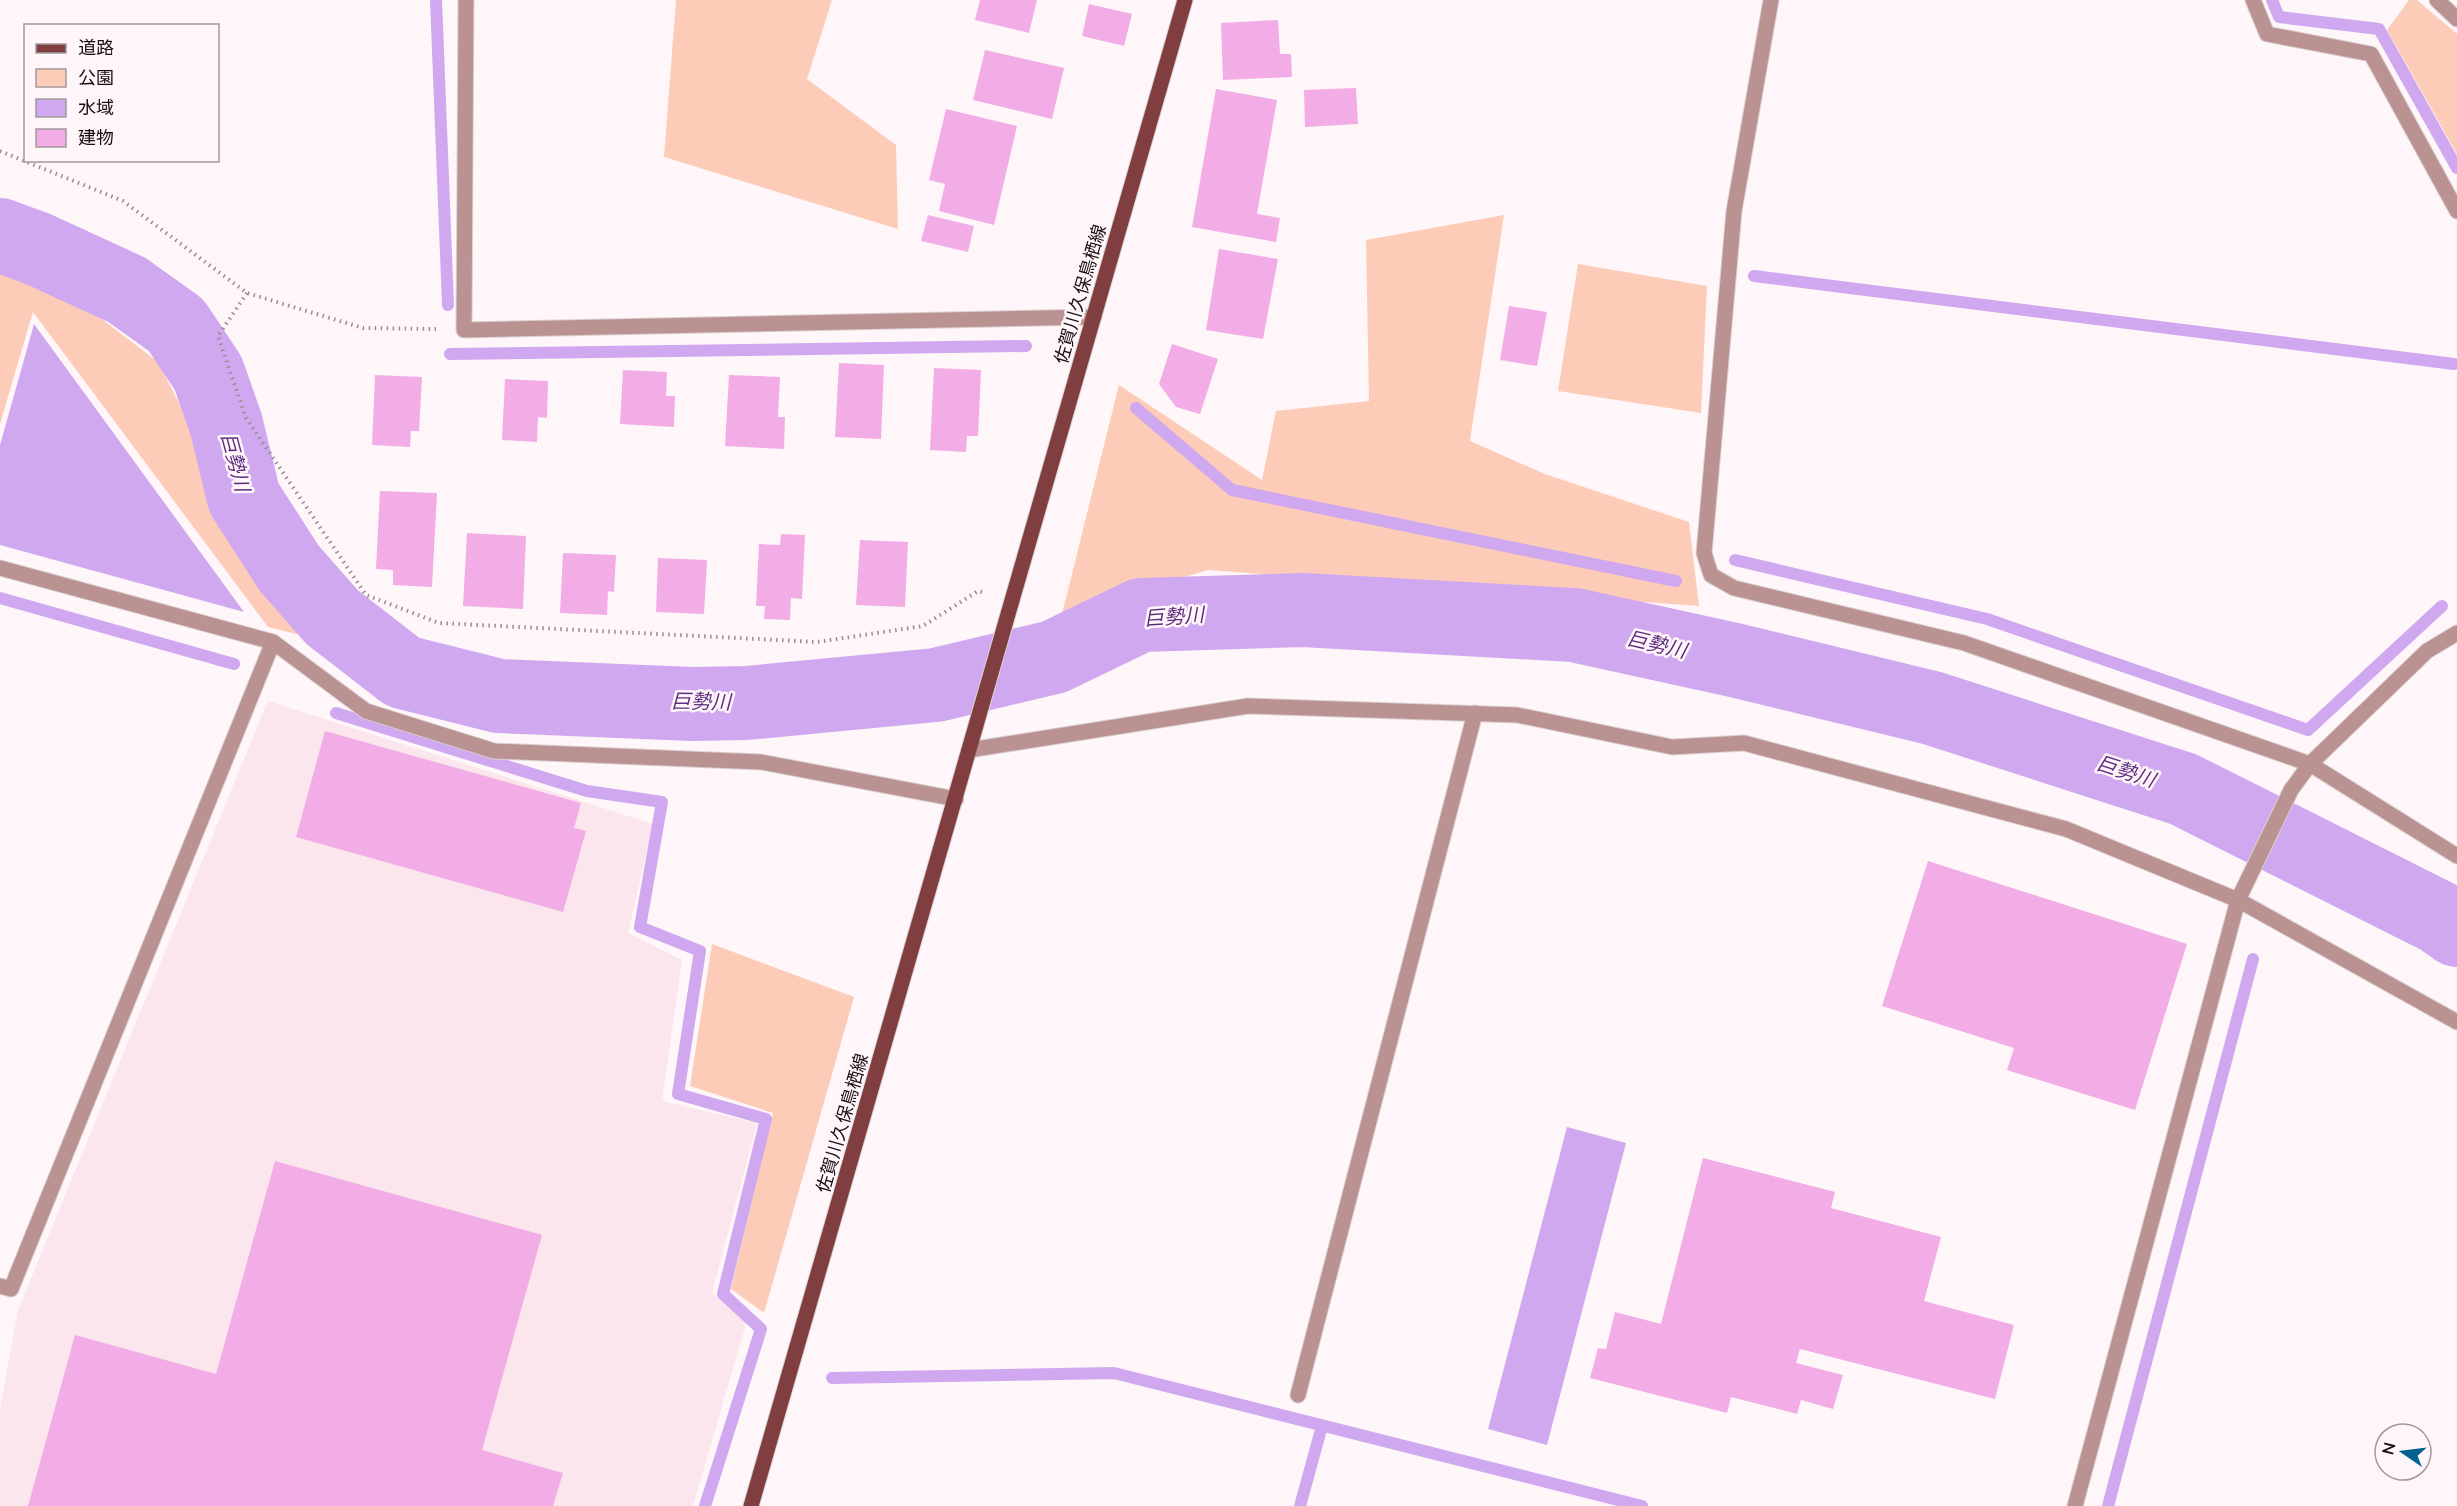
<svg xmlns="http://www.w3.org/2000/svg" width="2457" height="1506" viewBox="0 0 2457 1506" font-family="Mulish,'Noto Sans JP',sans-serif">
  <rect width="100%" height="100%" fill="#fef6f8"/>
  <!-- built -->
  <path fill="#fae6ec" d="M268 701 653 824 628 933 682 960 662 1101 757 1123 712 1293 746 1323 693 1506H0V1409L18 1310Z"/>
  <!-- green -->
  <path fill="#fdccb8" d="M676 0H832L807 79 896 145 898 229 664 157Z
    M2409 0H2417L2457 34V154L2387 30Z
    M1504 215 1470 441 1545 474 1689 522 1699 606 1208 570 1062 614 1119 385 1262 480 1276 411 1369 401 1366 240Z
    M0 258 39 271 158 362 226 495 324 641 268 627 33 312 0 424Z
    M1578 264 1707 286 1701 413 1558 391Z
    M712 944 854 997 764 1313 731 1289 773 1113 690 1086Z"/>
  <!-- water -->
  <path fill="#d0a8f0" d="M34 324 244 612 0 545V445Z
    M1567 1127 1626 1143 1547 1445 1488 1429Z"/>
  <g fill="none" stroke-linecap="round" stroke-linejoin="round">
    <!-- stream -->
    <path stroke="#d0a8f0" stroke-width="12" d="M436 0 448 305
      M2272 0 2279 17 2379 29 2457 168
      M1754 276 2454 364
      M450 354 1026 346
      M1136 408 1232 490 1676 581
      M1735 560 1987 619 2308 730 2442 606
      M0 598 234 664
      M336 713 587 791 662 802 640 927 700 951 678 1094 766 1119 723 1294 761 1329 705 1506
      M832 1378 1114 1373 1642 1506
      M1300 1506 1322 1426
      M2108 1506 2253 959"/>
    <!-- river -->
    <path stroke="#d0a8f0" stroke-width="74" d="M0 235 38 249 127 290 176 325 208 373 226 424 244 498 289 568 332 617 403 672 499 696 692 704 746 703 936 685 1054 657 1141 615 1303 610 1574 625 1734 660 1932 708 2183 789 2440 918 2457 930"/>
  </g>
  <!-- building -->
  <path fill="#f2ade6" d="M980 0H1037L1029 33 975 20Z
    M1089 4 1132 14 1124 46 1082 36Z
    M1278 20 1280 54H1291L1292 77 1223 80 1221 23Z
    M985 50 1064 68 1052 119 973 100Z
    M1356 88 1358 124 1305 127 1304 90Z
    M1216 89 1277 100 1257 214 1280 218 1276 242 1192 227Z
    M946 109 1017 126 994 225 939 211 945 184 929 180Z
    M928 215 974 226 968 252 921 241Z
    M1219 249 1278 259 1263 339 1206 330Z
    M1509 306 1547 312 1537 366 1500 360Z
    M1172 344 1218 359 1200 414 1176 407 1159 384Z
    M839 363 884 365 881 439 835 437Z
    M934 368 981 370 978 436H967L966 452 930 450Z
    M623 370 667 372 666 396H675L674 427 620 424Z
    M375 375 422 377 419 431H411L410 447 372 445Z
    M729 375 780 377 778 417H785L784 449 725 446Z
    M505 379 548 381 547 418 538 417 537 442 502 440Z
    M380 491 437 493 432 587 393 585V570L376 569Z
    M467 533 526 536 523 609 463 606Z
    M781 534 805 535 802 599 791 598 790 620 764 619 765 606H756L759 544 780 545Z
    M860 540 908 542 905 607 856 605Z
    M563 553 616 555 614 592 608 591 607 615 560 613Z
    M658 558 707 560 704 614 656 612Z
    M325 731 581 803 574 828 586 831 563 912 296 837Z
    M1928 861 2187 944 2135 1110 2007 1070 2014 1048 1882 1006Z
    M1703 1158 1835 1192 1831 1208 1941 1237 1924 1301 2014 1325 1995 1399 1800 1349 1796 1363 1843 1375 1833 1409 1801 1400 1797 1414 1731 1397 1727 1413 1590 1378 1598 1348 1606 1349 1615 1312 1661 1324Z
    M275 1161 542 1235 482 1450 563 1473 553 1506H28L75 1335 216 1374Z"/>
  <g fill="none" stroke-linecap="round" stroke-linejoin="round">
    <!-- lane casing -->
    <g stroke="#dad1d3" stroke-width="17">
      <path id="lane" d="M1298 1395 1475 713"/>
    </g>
    <!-- street casing -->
    <g stroke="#dad1d3" stroke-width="17">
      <path id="street" d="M466 0 464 330 1094 317
        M1771 0 1734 211 1704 553 1711 575 1734 588 1964 643 2310 764 2457 856
        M2253 0 2267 34 2371 54 2457 211
        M2437 0 2457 19
        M0 568 273 642 366 711 494 751 761 762 956 799
        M969 750 1248 706 1517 715 1672 747 1744 743 2066 829 2238 900 2457 1022
        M0 1286 11 1289 273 642
        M2075 1506 2238 900 2291 790 2310 764 2427 651 2457 633"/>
    </g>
    <!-- primary casing -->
    <g stroke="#dad1d3" stroke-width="17">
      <path id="primary" d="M751 1506 1185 0"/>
    </g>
    <!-- path -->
    <path stroke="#988e91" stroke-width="4" stroke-dasharray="1.5 4.5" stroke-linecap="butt" d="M0 151 123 201 247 293 363 328 436 329
      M247 293 218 336 246 418 366 595 439 623 817 642 923 626 978 591 986 593"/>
    <!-- lane -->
    <use href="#lane" stroke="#bb9292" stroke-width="15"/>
    <!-- street -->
    <use href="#street" stroke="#bb9292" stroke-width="15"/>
    <!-- primary -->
    <use href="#primary" stroke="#813e40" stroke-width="15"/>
  </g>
  <g text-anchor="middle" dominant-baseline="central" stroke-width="5" stroke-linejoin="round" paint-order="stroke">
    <!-- street labels -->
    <g font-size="18" fill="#1a0d12" stroke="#fef6f8">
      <text transform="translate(1080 294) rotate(-74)">佐賀川久保鳥栖線</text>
      <text transform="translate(842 1123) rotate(-74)">佐賀川久保鳥栖線</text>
    </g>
    <!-- water labels -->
    <g font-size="20" font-style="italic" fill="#5f2d80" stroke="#fef6f8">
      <text transform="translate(236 462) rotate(75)">巨勢川</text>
      <text transform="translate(1174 616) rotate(-4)">巨勢川</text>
      <text transform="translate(1657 644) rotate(13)">巨勢川</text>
      <text transform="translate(701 701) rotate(1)">巨勢川</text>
      <text transform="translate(2126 771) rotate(18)">巨勢川</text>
    </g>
  </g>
  <!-- legend -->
  <rect x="24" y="24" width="195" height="138" fill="#fef6f8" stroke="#a3999c" stroke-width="1.5"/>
  <rect x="36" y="44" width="30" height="9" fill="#813e40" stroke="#a3999c" stroke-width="1.5"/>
  <text x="78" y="54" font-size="18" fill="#1a0d12">道路</text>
  <rect x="36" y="69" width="30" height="18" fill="#fdccb8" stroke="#a3999c" stroke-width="1.5"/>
  <text x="78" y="84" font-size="18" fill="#1a0d12">公園</text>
  <rect x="36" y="99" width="30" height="18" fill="#d0a8f0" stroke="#a3999c" stroke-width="1.5"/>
  <text x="78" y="114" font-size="18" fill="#1a0d12">水域</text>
  <rect x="36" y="129" width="30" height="18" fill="#f2ade6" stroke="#a3999c" stroke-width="1.5"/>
  <text x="78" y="144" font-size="18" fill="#1a0d12">建物</text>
  <!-- north arrow -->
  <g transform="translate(2403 1452) rotate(284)"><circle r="28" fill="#fef6f8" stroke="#a3999c" stroke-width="1.5"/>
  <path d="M0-4.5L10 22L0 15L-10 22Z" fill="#026392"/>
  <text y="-9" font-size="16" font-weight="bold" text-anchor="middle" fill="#1a0d12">N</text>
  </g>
</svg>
